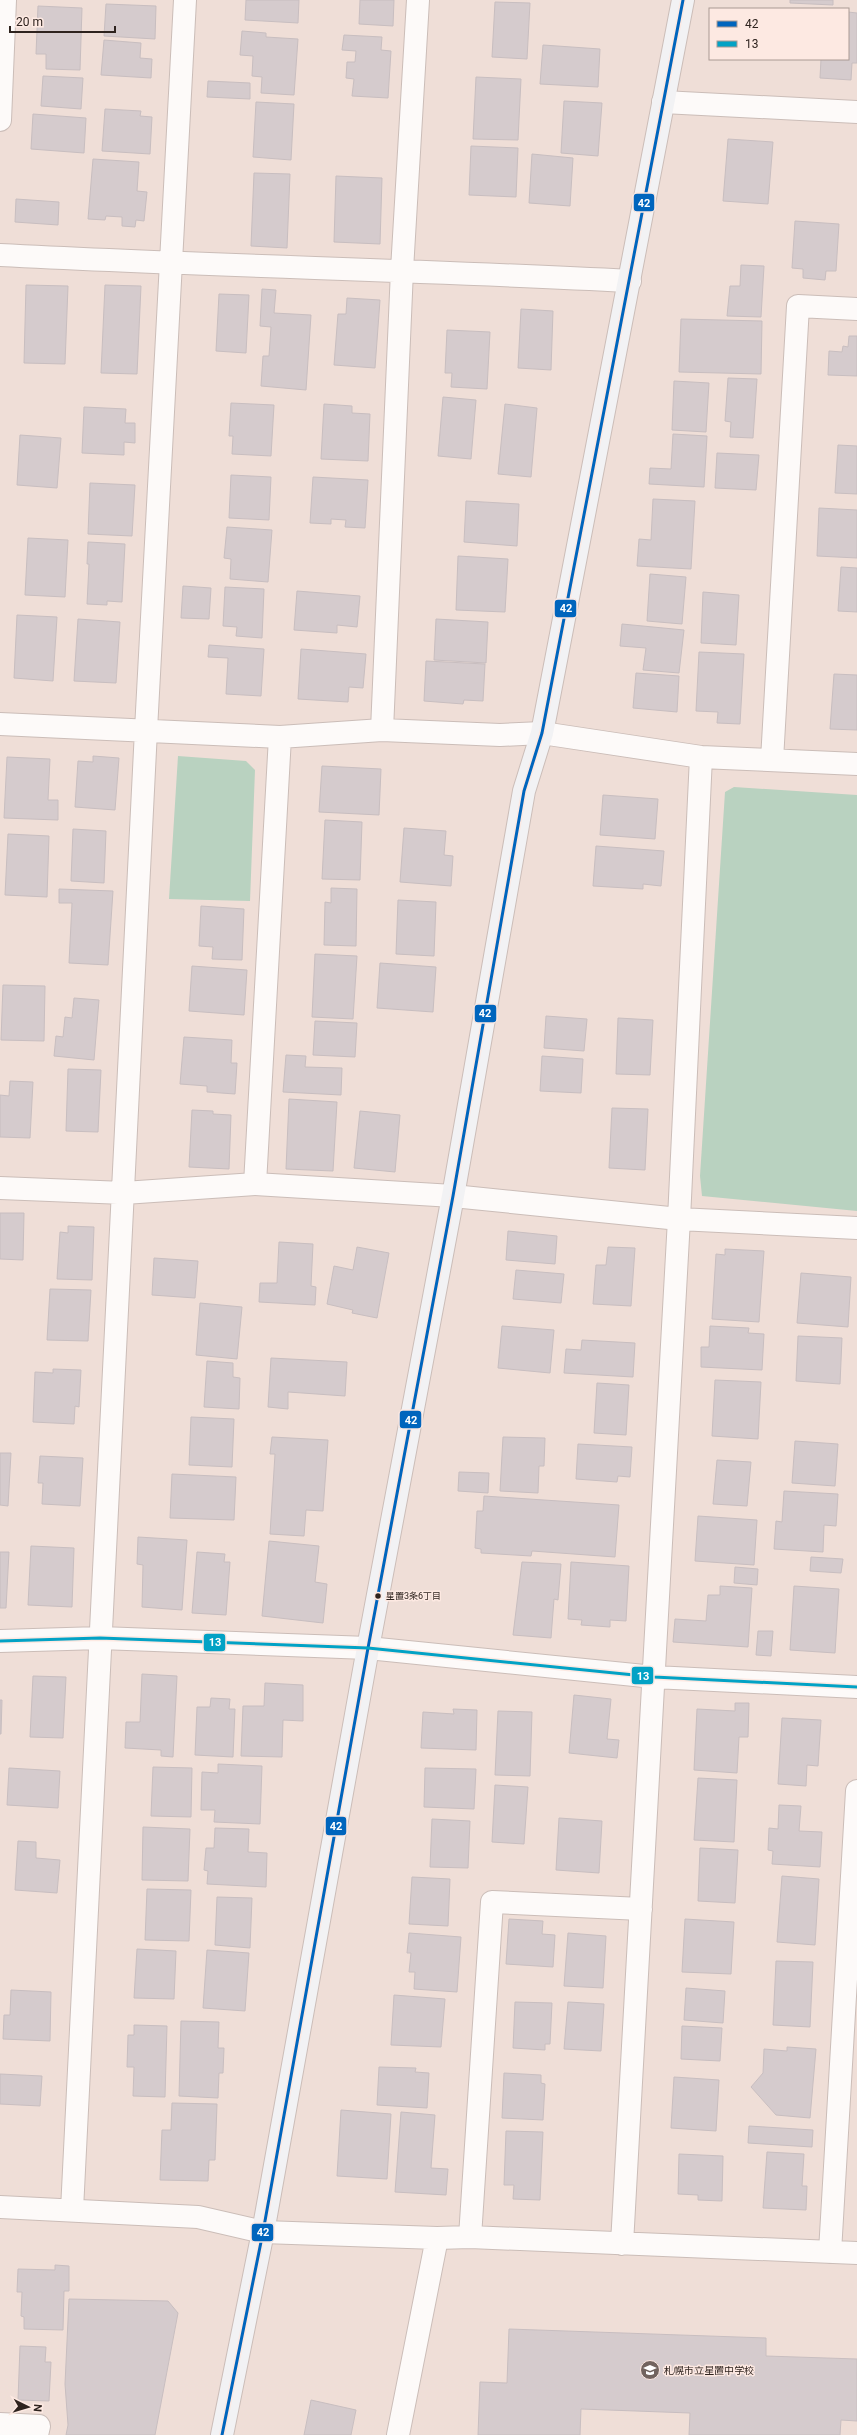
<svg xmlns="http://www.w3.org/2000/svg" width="857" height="2435" viewBox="0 0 857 2435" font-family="Roboto,'Noto Sans JP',sans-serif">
  <rect width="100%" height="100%" fill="#efded7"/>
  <!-- green -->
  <path fill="#b9d2c0" d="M178 756 246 761 255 770 250 901 169 899Z
    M734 787 857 795V1211L702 1196 700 1176 725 792Z"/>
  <!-- building -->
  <path fill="#d5cbcd" stroke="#c8bec0" d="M246 0H299L298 23 245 20Z
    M360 0H394L393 26 359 24Z
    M790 0H833V5L790 3Z
    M495 2 530 3 527 59 492 57Z
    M106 4 156 6 155 39 104 36Z
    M38 6 82 8 80 70 46 69V54H36Z
    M848 12 857 13V63H852L851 80 820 78 821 59H848Z
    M242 31 266 33V37L298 39 294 95 261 93 262 77 252 76 253 56 240 55Z
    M344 35 382 37 381 50 391 51 388 98 352 96 354 79 346 78 347 62H355L356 51 342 50Z
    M104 40 141 43 140 58 152 59 151 78 101 75Z
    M543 45 600 49 598 87 540 84Z
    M43 76 83 78 81 109 41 106Z
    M476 77 521 79 518 140 473 139Z
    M208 81 250 83V99L207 97Z
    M564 101 602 103 598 156 561 153Z
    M256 102 294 104 291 160 253 157Z
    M105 109 141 111 140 116 152 117 150 154 102 151Z
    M33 114 86 118 84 153 31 149Z
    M728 139 773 142 768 204 723 201Z
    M471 146 518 148 516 197 469 195Z
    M532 154 573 158 570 206 529 203Z
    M93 159 139 162 137 191 147 192 144 221 136 220 135 227 122 226V217L106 216 105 220 88 219Z
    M254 173 290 174 287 248 251 246Z
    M336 176 382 178 380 244 334 242Z
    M16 199 59 202 58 225 15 222Z
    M795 221 839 224 836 271H826L825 280 803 278V269L792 268Z
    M741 265 764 266 761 317 727 316 730 286H740Z
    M26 285 68 286 65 364 24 363Z
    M105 285 141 286 137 374 101 373Z
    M262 289 276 290 274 313 311 315 306 390 261 386 263 356H269L271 327 260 326Z
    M219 294 249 295 246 353 216 351Z
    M347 298 380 300 375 368 334 365 338 314H346Z
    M521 309 553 311 551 370 518 368Z
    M681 319 762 321 761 374 679 372Z
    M447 330 490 332 487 389 451 387 452 373H445Z
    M849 336H857V376L828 375 829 351 842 352 843 346 848 347Z
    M728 378 757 379 753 438 730 437 731 422 725 421Z
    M674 381 709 383 706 432 672 430Z
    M443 397 476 400 471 459 438 456Z
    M231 403 274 405 271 456 232 454 233 436H229Z
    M324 404 352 406V413L370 414 368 461 321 459Z
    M505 404 537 408 531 477 498 474Z
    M84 407 126 409 125 423H135V443L124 442V455L82 453Z
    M673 434 707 436 704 487 649 484 650 468 671 469Z
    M20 435 61 438 57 488 17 485Z
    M838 445 857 446V494L835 493Z
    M717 453 759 455 756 490 715 488Z
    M231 475 271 477 269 520 229 518Z
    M313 477 368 480 365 528 345 527 346 520 331 519V524L310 523Z
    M90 483 135 485 132 536 88 534Z
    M653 499 695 501 691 569 637 566 639 539 651 540Z
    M466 501 519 504 517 546 464 542Z
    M819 508 857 510V558L817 556Z
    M227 527 272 530 268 582 230 579 231 559 224 558Z
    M28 538 68 540 65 597 25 595Z
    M88 542 125 544 122 602 107 601V605L87 604 89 564H87Z
    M458 556 508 559 505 612 456 610Z
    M841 567 857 568V612L838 611Z
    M650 574 686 577 682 624 647 621Z
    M183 586 211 588 209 619 181 618Z
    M225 587 264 589 262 638 236 636 237 627 223 626Z
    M297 591 360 596 357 627 337 625V633L294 630Z
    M703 592 739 595 736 645 701 643Z
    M17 615 57 617 53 681 14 678Z
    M78 619 120 622 116 683 74 681Z
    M436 619 488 622 486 663 434 660Z
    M622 624 684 630 679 673 643 670 646 648 620 646Z
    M209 645 264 649 261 696 226 694 228 658 208 657Z
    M301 649 366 654 363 688 349 687 348 702 298 699Z
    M699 652 744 654 740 724 717 723 718 712 696 711Z
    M426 661 485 664 483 701 464 700 463 704 424 701Z
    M636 673 679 676 677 712 633 708Z
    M834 674 857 675V730L830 729Z
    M93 756 119 758 115 810 75 807 78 761 93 762Z
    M7 757 50 759 48 800H58V820L4 818Z
    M322 766 381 769 379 815 319 812Z
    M603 795 658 799 655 839 600 835Z
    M325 820 362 822 360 880 322 879Z
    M404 828 446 831 444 855 453 856 451 886 400 882Z
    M73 829 106 831 104 883 71 881Z
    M8 834 49 836 47 897 5 895Z
    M596 846 664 851 661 886 643 884V889L593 886Z
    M331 888 357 889 356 946 324 945 325 902 331 903Z
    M59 889 113 891 108 965 69 963 72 903H59Z
    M398 900 436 902 434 956 396 954Z
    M201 906 244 909 242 960 212 959 213 947 199 946Z
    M315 954 357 956 353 1019 312 1017Z
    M380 963 436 967 433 1012 377 1008Z
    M192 966 247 970 244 1015 189 1011Z
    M3 985 45 986 44 1041 1 1040Z
    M74 998 99 1000 94 1060 54 1056 56 1036 63 1037 65 1017 72 1018Z
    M546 1016 587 1019 584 1051 544 1048Z
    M618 1018 653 1020 650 1075 616 1074Z
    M315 1021 357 1023 355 1057 313 1055Z
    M184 1037 232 1040 231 1063H237L235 1094 207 1092V1086L180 1084Z
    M286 1055 306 1056 305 1067 342 1068 341 1095 283 1092Z
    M542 1056 583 1059 581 1093 540 1091Z
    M68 1069 101 1070 98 1132 66 1131Z
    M10 1081 33 1082 30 1138 0 1137V1095L9 1096Z
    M289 1099 337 1102 333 1171 286 1169Z
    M612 1108 648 1109 645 1170 609 1168Z
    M192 1110 213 1111V1114L231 1115 229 1169 189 1167Z
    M360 1111 400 1115 395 1172 354 1168Z
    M0 1213H24L23 1260 0 1259Z
    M68 1226 94 1227 92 1280 57 1279 60 1232 68 1233Z
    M508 1231 557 1236 555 1264 506 1260Z
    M279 1242 313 1244 311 1286 316 1287 315 1305 259 1302 260 1283H277Z
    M357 1247 389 1253 377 1318 352 1313 353 1310 327 1304 334 1266 353 1270Z
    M608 1247 635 1248 631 1306 593 1304 596 1265H606Z
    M725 1249 764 1251 759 1322 712 1319 716 1254 725 1255Z
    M154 1258 198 1261 195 1298 152 1295Z
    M516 1270 564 1274 561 1303 513 1299Z
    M801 1273 851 1277 848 1327 797 1323Z
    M50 1289 91 1290 88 1341 47 1340Z
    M200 1303 242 1307 237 1359 196 1355Z
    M502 1326 554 1330 550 1373 498 1368Z
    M710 1326 749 1328 748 1333 764 1334 762 1370 701 1367V1347H709Z
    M798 1336 842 1338 840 1384 796 1381Z
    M582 1340 635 1343 633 1377 564 1373 566 1349 581 1350Z
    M271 1358 347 1362 345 1396 288 1392V1409L268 1407Z
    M207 1361 233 1363V1377L240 1378 239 1409 204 1407Z
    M53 1369 81 1370 79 1407 75 1406 74 1424 33 1422 35 1372 53 1373Z
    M715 1380 761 1382 758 1439 712 1436Z
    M597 1383 629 1385 626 1435 594 1433Z
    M191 1417 234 1419 232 1467 189 1465Z
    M272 1437 328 1440 323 1511 306 1510 304 1536 270 1534 275 1454H270Z
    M503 1437 545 1438 544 1466H539L538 1493 500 1491Z
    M795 1441 838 1444 835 1486 792 1483Z
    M578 1444 632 1447 630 1477 618 1476 617 1482 576 1479Z
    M0 1453H11L8 1506 0 1505Z
    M40 1456 83 1458 80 1506 42 1504 43 1483H38Z
    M717 1460 751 1462 747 1506 713 1504Z
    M459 1472 489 1473 488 1493 458 1491Z
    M172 1474 236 1477 234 1520 170 1518Z
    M784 1491 838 1494 836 1526 824 1525 823 1552 774 1549 776 1521 782 1522Z
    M484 1496 619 1505 615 1557 532 1551 531 1556 481 1553V1549L475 1548 477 1511H483Z
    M698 1516 757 1520 754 1565 695 1561Z
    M138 1537 187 1540 182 1610 142 1607 143 1565 137 1564Z
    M269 1541 319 1546 315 1582 327 1584 323 1623 262 1616Z
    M31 1546 74 1548 72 1607 28 1605Z
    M0 1552H9L6 1608H0Z
    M197 1552 225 1554 224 1562H230L226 1615 192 1613Z
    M811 1557 843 1559 841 1573 810 1571Z
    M522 1562 561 1564 558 1600 554 1599 551 1638 513 1635Z
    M571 1562 629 1566 626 1621 610 1620V1627L581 1625 582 1620 568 1619Z
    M735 1567 758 1569 757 1585 734 1583Z
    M720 1586 752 1588 748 1647 673 1642 675 1619 706 1621 708 1595H720Z
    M794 1586 839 1589 835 1653 790 1650Z
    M758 1631H773L771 1656 756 1655Z
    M142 1674 177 1676 173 1757 161 1756V1750L125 1748 126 1722H140Z
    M33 1676 66 1677 63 1738 30 1737Z
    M265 1683 303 1685V1721L283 1720 282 1757 241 1756 243 1706H264Z
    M574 1695 611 1699 607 1739 619 1740 617 1758 569 1753Z
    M211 1698 230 1699 229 1709H235L233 1757 195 1755 197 1707H210Z
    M0 1700H2L1 1734H0Z
    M735 1703H749L748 1737H739L737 1773 694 1770 697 1709 735 1711Z
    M453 1709 477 1710 476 1750 421 1748 423 1712 454 1714Z
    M498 1711 532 1712 530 1776 495 1775Z
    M782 1718 821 1720 818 1766 807 1765 806 1786 778 1784Z
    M218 1764 262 1766 260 1824 214 1822 215 1810H201L202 1772 218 1773Z
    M153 1767 192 1768 191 1817 151 1816Z
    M9 1768 60 1771 58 1808 7 1805Z
    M425 1768 476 1769 474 1809 424 1807Z
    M698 1778 737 1780 734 1842 694 1840Z
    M495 1785 528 1787 524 1844 492 1842Z
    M779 1805 801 1806 799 1831 822 1832 820 1867 772 1864 773 1851 768 1850 769 1828 778 1829Z
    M559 1818 602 1821 599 1873 556 1870Z
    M432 1819 470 1821 468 1868 430 1867Z
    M143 1827 190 1829 188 1881 142 1880Z
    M215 1828 249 1829 248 1852 267 1853 266 1887 207 1884 208 1871 204 1870 206 1848H214Z
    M18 1841 36 1842V1858L60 1860 57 1893 15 1890Z
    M700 1848 738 1850 735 1903 698 1901Z
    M782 1876 819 1879 815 1945 777 1942Z
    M412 1877 450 1879 448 1926 409 1924Z
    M147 1889 191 1890 189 1941 145 1940Z
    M217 1897 252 1898 250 1948 215 1945Z
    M509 1919 543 1921 542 1934 555 1935 553 1967 506 1964Z
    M685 1919 734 1922 731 1974 682 1972Z
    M409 1933 461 1937 457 1992 414 1989 415 1972H409L411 1953H407Z
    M568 1933 606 1936 603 1988 564 1986Z
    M137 1949 176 1951 174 1999 134 1998Z
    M207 1950 249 1953 245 2011 203 2008Z
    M776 1961 813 1962 810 2027 773 2025Z
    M686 1988 725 1991 723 2023 684 2020Z
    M11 1990 51 1992 50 2041 3 2039 4 2015H10Z
    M394 1995 445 1999 441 2047 391 2045Z
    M515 2002 552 2003 550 2044H545V2050L513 2048Z
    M568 2002 604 2004 601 2051 564 2049Z
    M181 2021 219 2022 218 2048H224L223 2073H219L218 2098 179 2096Z
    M134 2025 167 2026 165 2097 133 2096 134 2067H127L128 2035H134Z
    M682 2026 722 2028 720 2061 681 2059Z
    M787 2047 816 2049 810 2118 776 2115 751 2087 763 2073 764 2049 787 2051Z
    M379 2067 416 2068 415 2072 429 2073 427 2108 377 2105Z
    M504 2073 541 2075V2083L545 2084 543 2120 502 2118Z
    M0 2074 42 2076 40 2106 0 2104Z
    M674 2077 719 2080 716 2131 671 2128Z
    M172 2103 217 2104 215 2160H209L208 2181 160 2180 162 2130H171Z
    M341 2110 391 2114 387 2179 337 2176Z
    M401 2112 435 2115 431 2168 448 2169 446 2195 395 2192Z
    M749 2126 813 2130 812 2147 748 2143Z
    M506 2131 543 2132 540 2200 513 2199 514 2185H504Z
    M767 2152 804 2154 802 2186H807L806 2210 763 2208Z
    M679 2154 723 2156 722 2201 698 2200V2195L678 2194Z
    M55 2265 69 2266V2291H64L63 2330 24 2329V2317L21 2316 22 2292H17L18 2269 55 2270Z
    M69 2299 168 2301 178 2313 155 2435H66L68 2425 65 2384Z
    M509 2329 766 2338V2356L857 2359V2421L841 2420 840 2435H689L690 2413 581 2409 580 2435H478L480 2382 507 2383Z
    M20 2346 46 2347 45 2362H51L49 2401 18 2400Z
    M311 2400 356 2410 351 2435H304Z"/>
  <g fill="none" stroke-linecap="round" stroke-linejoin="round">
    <!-- street casing -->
    <g stroke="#cbbdb8" stroke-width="24">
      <path id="street" d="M663 102 857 112
        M0 120 5 0
        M0 255C210 266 420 270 630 281
        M0 724 280 737 382 730 500 735 542 733 701 757 857 764
        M382 730 402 270 418 0
        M772 760 798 306 857 309
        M255 1184 280 737
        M0 1188 124 1193 255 1184 453 1196 679 1219 857 1228
        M0 1641 100 1638 368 1648 654 1677 857 1687
        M0 2207 198 2217 263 2232 437 2238 470 2237 857 2253
        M72 2210 146 730 185 0
        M470 2237 492 1902 641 1909
        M622 2244 679 1219 701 757
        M830 2252 857 1791
        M0 2424 39 2426 37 2435
        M398 2435 437 2238"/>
    </g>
    <!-- secondary casing -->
    <g stroke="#cbbdb8" stroke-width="24">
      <path id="secondary" d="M222 2435 263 2232 368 1648 453 1196 524 791 542 733 683 0"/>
    </g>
    <!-- street -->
    <use href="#street" stroke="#fdfaf9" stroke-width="22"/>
    <!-- secondary -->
    <use href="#secondary" stroke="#f2f2f4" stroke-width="22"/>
    <!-- bus-1 casing -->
    <g stroke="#fde9e2" stroke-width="6">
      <path id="bus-1" d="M222 2435 263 2232 368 1648 453 1196 524 791 542 733 683 0"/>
    </g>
    <!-- bus-2 casing -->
    <g stroke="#fde9e2" stroke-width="6">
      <path id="bus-2" d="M0 1641 100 1638 368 1648 654 1677 857 1687"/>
    </g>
    <!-- bus-1 -->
    <use href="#bus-1" stroke="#0065bd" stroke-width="3"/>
    <!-- bus-2 -->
    <use href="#bus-2" stroke="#02a2c5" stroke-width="3"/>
  </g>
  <!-- icons -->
  <defs>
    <g id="school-disc" transform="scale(1)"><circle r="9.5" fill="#72645f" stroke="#fde9e2"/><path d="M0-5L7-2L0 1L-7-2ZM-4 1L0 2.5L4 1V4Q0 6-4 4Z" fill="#fff"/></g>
  </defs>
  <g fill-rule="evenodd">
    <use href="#school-disc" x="650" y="2370"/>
  </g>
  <!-- markers -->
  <circle fill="#2e231e" stroke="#fde9e2" stroke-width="1.5" cx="378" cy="1596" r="3.5"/>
  <g text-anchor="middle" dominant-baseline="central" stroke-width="3" stroke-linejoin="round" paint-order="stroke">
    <!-- bus labels -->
    <g font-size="9" fill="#2e231e" stroke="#fde9e2" text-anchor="start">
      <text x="386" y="1596">星置3条6丁目</text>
    </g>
    <!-- poi labels -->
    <g font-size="10" fill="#2e231e" stroke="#fde9e2" text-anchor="start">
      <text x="664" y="2370">札幌市立星置中学校</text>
    </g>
  </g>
  <g stroke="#fde9e2" stroke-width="1.5">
    <rect x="633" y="193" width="22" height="19" rx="4" fill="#0065bd"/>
    <rect x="554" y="599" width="23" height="19" rx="4" fill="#0065bd"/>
    <rect x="474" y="1004" width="23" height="19" rx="4" fill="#0065bd"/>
    <rect x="399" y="1410" width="23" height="19" rx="4" fill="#0065bd"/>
    <rect x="203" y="1633" width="23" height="19" rx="4" fill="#02a2c5"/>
    <rect x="631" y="1666" width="23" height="19" rx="4" fill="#02a2c5"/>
    <rect x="325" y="1816" width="22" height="20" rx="4" fill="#0065bd"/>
    <rect x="251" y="2223" width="23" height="19" rx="4" fill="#0065bd"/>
  </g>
  <g font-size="11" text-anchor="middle" font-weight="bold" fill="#fff">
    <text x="644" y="207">42</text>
    <text x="566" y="612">42</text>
    <text x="485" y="1017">42</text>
    <text x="411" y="1424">42</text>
    <text x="215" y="1646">13</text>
    <text x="643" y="1680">13</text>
    <text x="336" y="1830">42</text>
    <text x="263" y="2236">42</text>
  </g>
  <!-- legend -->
  <rect x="709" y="8" width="140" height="52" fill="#fde9e2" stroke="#aa9a94"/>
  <rect x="717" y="21" width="20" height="6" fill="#0065bd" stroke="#aa9a94"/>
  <text x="745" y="28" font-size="12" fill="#2e231e">42</text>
  <rect x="717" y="41" width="20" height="6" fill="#02a2c5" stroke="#aa9a94"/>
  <text x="745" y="48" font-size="12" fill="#2e231e">13</text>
  <!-- north arrow -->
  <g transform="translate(28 2407) rotate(95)" stroke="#fde9e2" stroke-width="3" paint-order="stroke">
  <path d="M0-3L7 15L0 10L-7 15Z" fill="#2e231e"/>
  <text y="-6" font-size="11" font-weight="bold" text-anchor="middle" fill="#2e231e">N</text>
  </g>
  <!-- scale -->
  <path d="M10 26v6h105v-6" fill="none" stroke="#2e231e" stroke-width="2"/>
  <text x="16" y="26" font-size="12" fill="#2e231e" stroke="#fde9e2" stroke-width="3" paint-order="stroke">20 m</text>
</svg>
